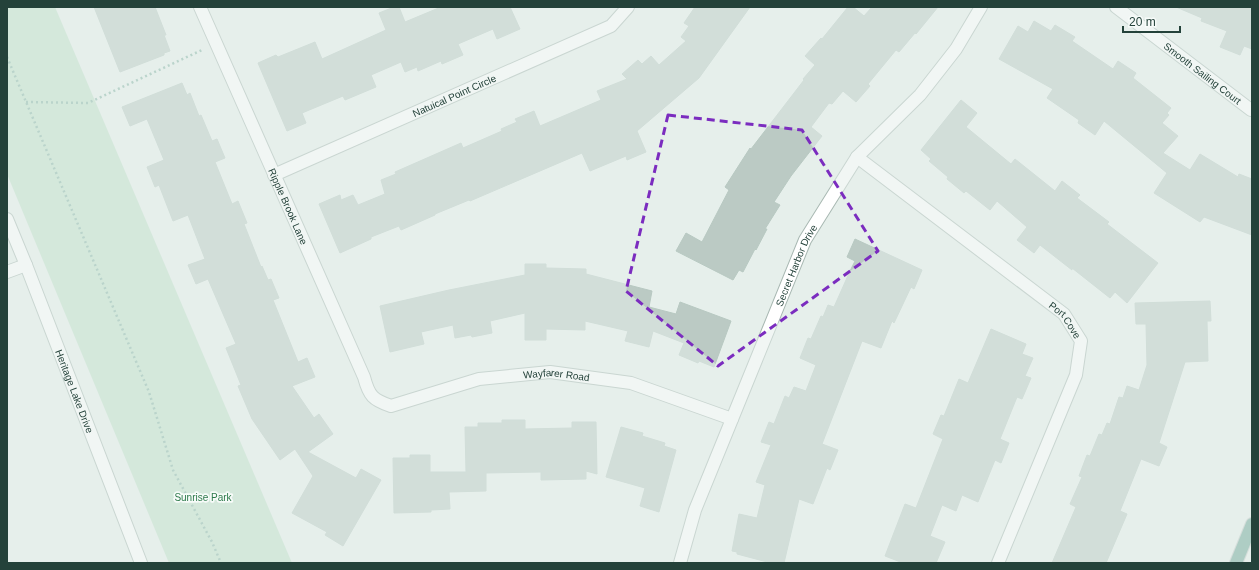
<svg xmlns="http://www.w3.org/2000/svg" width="1259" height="570" viewBox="0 0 1259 570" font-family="Helvetica,sans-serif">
  <rect width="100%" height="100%" fill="#e6efeb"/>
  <!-- green -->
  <path fill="#bfe0c8" d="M7 7H55L292 563H169L7 174Z"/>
  <!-- building -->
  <path fill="#bbcac4" stroke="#b8c9c2" d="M94 7H155L166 35H164L170 51 164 53V55L120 72Z
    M394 7H399L405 22 441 7H510L520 29 497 39 493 29 458 44 463 55 442 64 441 61 418 71 417 67 405 72 401 62 371 75 376 87 345 100 343 96 302 113 306 123 287 131 258 63 276 55 278 57 315 42 322 59 386 30 379 13Z
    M695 7H750L699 78 637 131 646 152 627 160 626 156 590 171 582 153 470 201 469 200 435 214V215L401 230 399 226 371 237V239L340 253 319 204 340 195 341 200 353 195 358 205 385 194 381 180 396 174 395 172 461 143 463 148 502 131 501 129 517 122 515 119 534 111 540 126 601 100 597 91 627 79 622 74 638 60 642 64 651 56 659 65 686 41 681 37 689 26 684 23Z
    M848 7H853L864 16 872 7H938L916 34 915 33 899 52 896 50 868 84 870 86 856 102 843 91 832 104 829 103 811 127 822 136 791 176 774 202 780 205 765 229H767L756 250 755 249 743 272 739 270 733 280 676 251 686 233 702 242 729 190 725 187 750 148 751 149 804 80 803 79 815 65 805 56 821 38 822 39Z
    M1176 7H1252V49L1244 46 1240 55 1220 47 1227 31 1201 21 1202 18Z
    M1034 21 1051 31 1055 25 1075 37 1072 41 1113 69 1118 61 1136 73 1133 78 1171 108 1167 113 1169 115 1162 123 1178 136 1163 153 1190 170 1200 154 1238 177 1239 174 1252 179V235L1204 217 1200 222 1154 193 1167 173 1104 121 1095 135 1078 123 1079 120 1047 98 1053 89 999 59 1018 26 1028 32Z
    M182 83 187 95 190 93 199 116 201 115 212 141 217 139 225 158 215 162 232 204 238 201 247 223 244 224 261 267 262 266 268 280 271 279 279 298 273 300 298 362 307 358 315 377 292 386 314 418 319 414 333 434 308 452 356 478 361 469 381 480 343 546 325 535 327 532 292 513 313 476 295 449 280 460 252 419 238 386 241 385 226 348 236 344 208 279 196 284 188 265 205 259 188 215 173 221 159 185 155 187 147 167 164 160 147 119 130 126 122 107Z
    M961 100 977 113 966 127 1011 164 1015 159 1055 191 1062 181 1080 195 1077 198 1109 222 1107 224 1158 263 1127 303 1115 292 1110 298 1072 268V270L1040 245 1034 253 1017 240 1027 227 997 201 990 210 966 191 964 193 947 179 948 177 929 161 931 159 921 150Z
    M855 239 922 270 914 289 911 287 894 323 892 321 881 348 862 341 822 444 838 450 830 470 827 468 813 504 799 499 784 563H771L737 554V552L732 551 739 514 757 518 765 485 756 482 771 445 761 442 769 422 774 424 785 396 789 398 794 387 806 391 816 365 800 358 808 338 811 339 821 316 823 317 828 305 834 307 850 271 855 261 847 257Z
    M525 264H546V268L586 269V274L652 291 649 307 676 314 680 302 731 321 714 367 699 361 698 363 679 355 684 343 653 331 649 347 625 341 628 331 585 321V330L546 329V340H525V313L490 321 492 333 472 337 471 335 455 338 453 325 421 332 424 344 390 352 380 306 449 290 525 275Z
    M1210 301 1211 321H1207L1208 361 1185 362 1159 443 1167 447 1159 466 1141 459 1120 511 1127 514 1106 563H1052L1076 507 1070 504 1082 477 1079 476 1087 455 1090 456 1099 434 1102 435 1107 423 1110 424 1119 397 1123 398 1127 386 1139 390 1147 365 1146 324H1136L1135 303Z
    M991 329 1026 344 1022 354 1033 358 1025 376 1031 378 1022 399 1017 397 1000 439 1009 443 1001 463 995 460 978 502 962 495 956 511 942 505 930 536 945 542 936 563H903L885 556 905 504 916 508 943 439 933 434 941 415 944 416 959 379 968 383Z
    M502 420H525V429L572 428V422H596L597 474 586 471V479L541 480V472L486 473V491L449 492 450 509 431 510V512L394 513 393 458H410V455H430V472H466L465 427H478V423H502Z
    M621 427 643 433 642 436 665 443 664 446 676 450 659 512 640 506 645 488 606 477Z"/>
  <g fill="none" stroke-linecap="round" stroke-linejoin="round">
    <!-- minor casing -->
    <g stroke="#a8b8b2" stroke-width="14">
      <g id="minor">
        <path id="s1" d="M200 7 364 377C369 396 373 400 391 406L479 379 550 372 631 383 732 419"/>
        <path id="s2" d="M1116 7 1251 110"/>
        <path id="s3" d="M857 157 1064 314 1081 341 1076 375 998 563"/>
        <path id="s4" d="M274 175 611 26 628 7"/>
        <path d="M7 272 26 265"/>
        <path id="s5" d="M680 563 695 510 805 240 857 157 920 95 956 49 981 7"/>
      </g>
    </g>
    <!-- tertiary casing -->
    <g stroke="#a8b8b2" stroke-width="14">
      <g id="tertiary">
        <path id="s6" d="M7 219 26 265 141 563"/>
      </g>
    </g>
    <!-- primary casing -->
    <g stroke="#c2cac8" stroke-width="14">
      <path id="primary" d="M1236 563 1252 524"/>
    </g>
    <!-- path -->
    <path stroke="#86b3a5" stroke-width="2.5" stroke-dasharray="2 3" stroke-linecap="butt" d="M7 57 149 392 173 470 212 542 221 563
      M26 102 88 103 202 50"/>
    <!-- minor -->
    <use href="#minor" stroke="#fff" stroke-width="12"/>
    <!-- tertiary -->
    <use href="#tertiary" stroke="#fff" stroke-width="12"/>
    <!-- primary -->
    <use href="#primary" stroke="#6aa596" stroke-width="12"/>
  </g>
  <!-- marked area -->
  <path d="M0 0H1259V570H0ZM668 115 802 130 878 251 718 366 626 291Z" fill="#e6efeb" fill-opacity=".55" fill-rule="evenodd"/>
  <path fill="none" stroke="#7b2cbf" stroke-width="3" stroke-dasharray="8 5" stroke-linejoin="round" d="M668 115 802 130 878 251 718 366 626 291Z"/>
  <g text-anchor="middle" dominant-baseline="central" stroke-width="3.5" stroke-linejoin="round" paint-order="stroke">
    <!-- street labels -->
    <g font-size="10" fill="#24423a" stroke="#f7fbf9">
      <text stroke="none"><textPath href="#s2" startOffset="109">Smooth Sailing Court</textPath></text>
      <text stroke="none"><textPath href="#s4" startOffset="197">Natuical Point Circle</textPath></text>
      <text stroke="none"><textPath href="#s1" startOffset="218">Ripple Brook Lane</textPath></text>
      <text stroke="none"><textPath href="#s5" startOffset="320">Secret Harbor Drive</textPath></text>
      <text stroke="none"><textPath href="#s3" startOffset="265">Port Cove</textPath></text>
      <text stroke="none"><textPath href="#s1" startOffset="617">Wayfarer Road</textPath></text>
      <text stroke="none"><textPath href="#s6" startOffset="185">Heritage Lake Drive</textPath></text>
    </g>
    <!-- park labels -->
    <g font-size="10" fill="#2d7a4b" stroke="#f7fbf9">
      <text x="203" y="497">Sunrise Park</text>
    </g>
  </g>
  <!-- border -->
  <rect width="1259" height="570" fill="none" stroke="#24423a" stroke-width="16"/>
  <!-- scale -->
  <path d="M1123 26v6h57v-6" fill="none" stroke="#24423a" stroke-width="2"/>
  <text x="1129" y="26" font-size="12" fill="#24423a" stroke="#f7fbf9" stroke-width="3" paint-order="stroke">20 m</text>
</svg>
